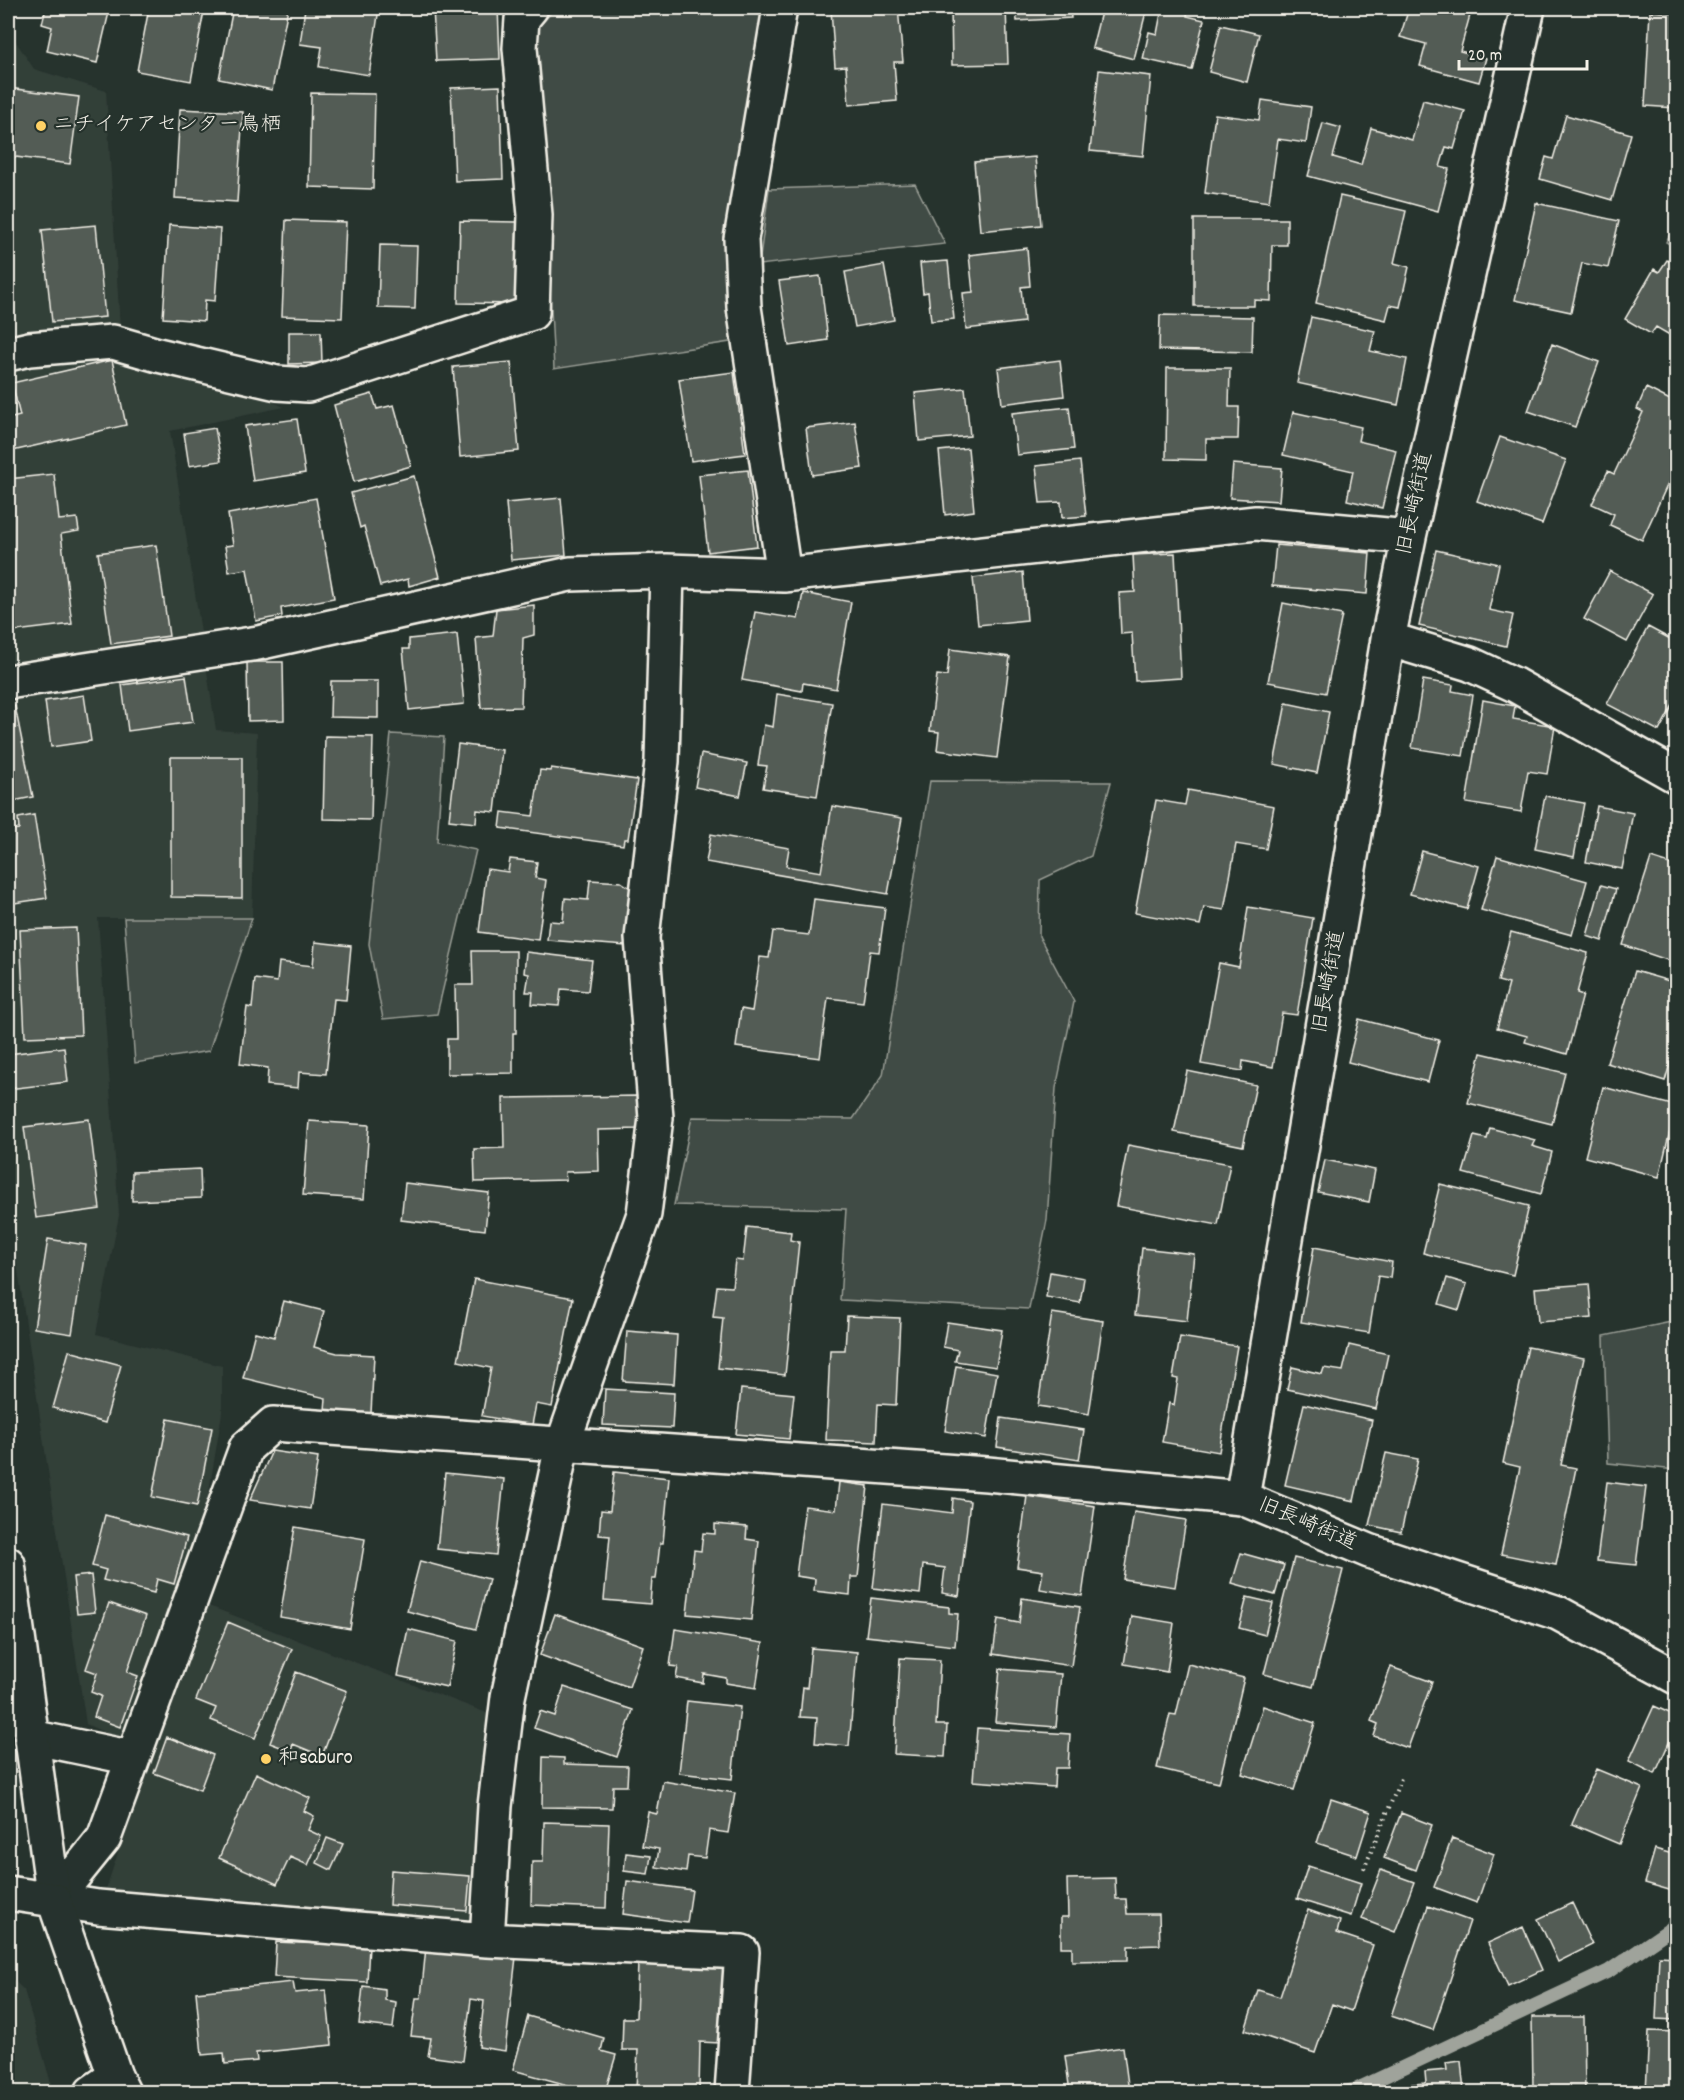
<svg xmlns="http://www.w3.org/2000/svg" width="1684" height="2100" viewBox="0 0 1684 2100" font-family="Dekko,'Klee One',sans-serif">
  <rect width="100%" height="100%" fill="#26332d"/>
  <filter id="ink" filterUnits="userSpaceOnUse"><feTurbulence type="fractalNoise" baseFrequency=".0167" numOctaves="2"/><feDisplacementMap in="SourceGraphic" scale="12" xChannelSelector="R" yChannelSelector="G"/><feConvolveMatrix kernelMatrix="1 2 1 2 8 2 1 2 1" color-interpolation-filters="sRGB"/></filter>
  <g filter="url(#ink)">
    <!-- built -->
    <path fill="#333f39" d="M8 30 34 69 106 91 120 329 284 407 170 431 216 730 257 733 252 918H98L119 1215 96 1334 222 1366V1413L202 1534 123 1741 86 1724 8 1204Z
      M201 1603 492 1715 473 1920 104 1895Z
      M8 1975 24 1990 53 2090 51 2092H8Z"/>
    <!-- green -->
    <path fill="#414b45" stroke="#9a9e96" stroke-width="1.5" d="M604 8H769L729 249 730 342 554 369 537 29 552 12Z
      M915 184 945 244 759 265 769 189Z
      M1676 222V248L1666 242Z
      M391 734 444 737 437 842 476 850 437 1014 383 1019 369 944Z
      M930 781 1111 782 1091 856 1040 880 1039 936 1074 1002 1056 1088 1047 1220 1029 1309 840 1300 846 1209 674 1205 692 1117 853 1119 883 1075Z
      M124 918H252L209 1051 135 1063Z
      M1676 1321V1470L1608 1463 1604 1336Z"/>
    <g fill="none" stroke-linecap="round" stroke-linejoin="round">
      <!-- stream -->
      <path stroke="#9fa39b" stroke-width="14" d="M1344 2092 1355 2090 1609 1971 1676 1925"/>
    </g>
    <!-- building -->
    <path fill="#525c55" stroke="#f4f1e8" stroke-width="1.5" d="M46 8H110L97 63 47 51 52 27 42 24Z
      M149 8H189L204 11 191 81 137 71Z
      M233 8H288L272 90 219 79Z
      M305 8H379L369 75 319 67 322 47 300 44Z
      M433 8H498L500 59 436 61Z
      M847 8H898L903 62H894L897 101 849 105 846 66 835 67 831 9Z
      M959 8H1006L1008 64 952 65 951 9H960Z
      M1016 8H1070L1071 18 1017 21Z
      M1102 8H1147L1134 59 1092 48Z
      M1162 8 1188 10 1187 16 1204 20 1192 70 1143 59 1149 32 1157 34Z
      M1409 8H1472L1460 51 1486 58 1479 82 1420 66 1426 44 1400 37Z
      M1650 11 1676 13V108L1645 106Z
      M1221 25 1259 34 1247 82 1209 72Z
      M1099 70 1151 76 1143 156 1090 151Z
      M500 86 503 179 455 181 451 88Z
      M8 88 79 97 70 164 8 156Z
      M311 93 375 94 373 189 309 187Z
      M1262 100 1311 107 1306 143 1278 139 1269 202 1205 193 1215 114 1259 120Z
      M1423 100 1465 111 1454 149 1446 147 1440 167 1449 169 1438 211 1308 176 1323 123 1341 128 1333 157 1361 165 1371 128 1412 140Z
      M180 109 243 112 237 202 175 198Z
      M1566 115 1631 134 1612 200 1540 179 1546 157 1553 159Z
      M1035 157 1041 225 980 231 974 162Z
      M1340 196 1406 211 1394 263 1409 267 1400 307 1390 305 1386 320 1316 303Z
      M1536 203 1619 221 1608 268 1582 263 1571 312 1515 300Z
      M1194 219H1287V245H1272L1271 301 1254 300V306H1194Z
      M286 220 346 222 342 318 282 316Z
      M460 221 517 222 515 304 458 303Z
      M96 225 105 317 52 322 42 230Z
      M169 225 220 229 215 301 205 300 204 321 163 318Z
      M380 245 417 246 415 309 378 308Z
      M1027 248 1030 286 1021 287 1024 322 966 329 963 293 973 292 969 255Z
      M1667 260 1676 266V332L1673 337 1656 327 1651 334 1625 319 1654 269 1659 272Z
      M948 261 954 319 931 321 928 292 923 293 920 263Z
      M884 265 894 320 855 327 845 272Z
      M820 276 828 340 789 346 779 281Z
      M1160 315 1253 317 1252 352 1159 350Z
      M1311 317 1375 331 1370 351 1407 359 1398 405 1297 383Z
      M289 332H321L322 363 289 364Z
      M1552 344 1599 362 1575 427 1528 411Z
      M112 360 126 425 8 452V419L20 416 12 383Z
      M1060 360 1064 396 1002 404 998 368Z
      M511 362 519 451 460 457 453 367Z
      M1167 368H1230L1229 407H1239L1238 439H1206V460L1166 459Z
      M734 372 745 454 691 461 679 379Z
      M965 388 970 436 919 441 915 393Z
      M1646 388 1676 403V466L1642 540 1610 525 1614 514 1592 504 1608 471 1614 474 1643 412 1637 409Z
      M372 394 377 409 394 405 411 466 354 482 334 405Z
      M1069 407 1074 449 1017 455 1012 413Z
      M1293 412 1361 427 1358 441 1396 450 1382 508 1347 500 1353 471 1283 455Z
      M297 419 305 473 253 481 245 426Z
      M855 422 862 468 812 475 806 428Z
      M215 428 221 461 189 466 184 433Z
      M1500 437 1566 460 1542 524 1477 501Z
      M968 448 974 511 945 515 939 451Z
      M1080 461 1086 516 1062 518 1061 502 1040 503 1036 466Z
      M1233 464 1282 468 1279 501 1230 498Z
      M748 470 757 546 708 552 699 475Z
      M54 474 59 520 77 518 79 531 61 534 72 624 8 632V479Z
      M414 476 440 577 409 586 408 579 380 586 364 526 360 528 351 493Z
      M316 498 334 598 281 608 282 616 256 621 247 569 229 572 225 546 233 545 228 514Z
      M561 498 566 555 511 560 506 503Z
      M156 545 169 636 111 644 98 553Z
      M1276 545 1370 553 1367 594 1272 586Z
      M1436 550 1499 564 1489 610 1513 615 1506 646 1419 626Z
      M1175 553 1181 678 1135 681 1132 633 1121 634 1119 593 1135 592 1133 555Z
      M1610 571 1653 594 1627 642 1584 619Z
      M1023 572 1027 620 978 625 973 578Z
      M803 593 851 602 836 689 803 683 802 691 742 680 755 612 798 619Z
      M1283 603 1342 615 1326 693 1268 682Z
      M534 605V635L523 638 521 707 481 708 476 638 493 636 496 609Z
      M1648 627 1676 642V699L1659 731 1607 704Z
      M457 634 464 704 409 710 403 649H409V639Z
      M950 649 1010 657 997 758 937 750 939 732 930 731 937 675 947 676Z
      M247 662H283L284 720 248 721Z
      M186 676 193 722 128 731 122 685Z
      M1423 680 1453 685 1452 691 1473 695 1463 756 1412 748Z
      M331 681H378V718L330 717Z
      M777 694 832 703 817 796 763 788 767 766 758 765 764 725 773 727Z
      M84 695 91 741 51 747 45 701Z
      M1483 700 1515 706 1513 719 1555 726 1547 774 1528 771 1521 812 1466 803Z
      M1286 703 1329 712 1317 773 1274 764Z
      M15 706 33 797 8 802V708Z
      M325 736 373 737 371 820 323 819Z
      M458 744 502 750 495 812 477 810 476 823 449 820Z
      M701 754 747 763 740 796 695 787Z
      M171 757H242V898L171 897Z
      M551 768 637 780 628 839H624L623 845 500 828 502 812 533 816 540 770 550 771Z
      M1188 790 1274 806 1266 849 1236 844 1224 910 1204 907 1200 925 1135 913 1156 800 1185 805Z
      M1545 796 1584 803 1574 857 1535 849Z
      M832 806 902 818 888 894 706 862 711 834 789 848 786 866 821 872Z
      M1597 806 1633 813 1622 869 1586 862Z
      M34 815 47 898 8 904V830L19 829 18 818Z
      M1422 851 1479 866 1467 909 1410 894Z
      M1497 856 1587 881 1572 935 1481 910Z
      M1651 858 1676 866V873L1670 891 1676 893V963L1623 945Z
      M510 859 537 862 535 878 546 880 538 940 479 932 487 869 508 872Z
      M590 880 621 882 630 888 626 946 547 940 549 921 563 922 565 898 588 900Z
      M1601 885 1616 889 1602 941 1587 936Z
      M814 899 885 908 879 952 870 951 863 1002 828 998 820 1058 736 1047 741 1009 752 1011 760 957 769 958 773 931 809 935Z
      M1248 907 1313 918 1297 1015 1282 1013 1273 1067 1243 1061 1242 1071 1201 1064 1219 963 1239 967Z
      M76 928 81 1035 25 1037 20 930Z
      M1511 932 1588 953 1577 993 1583 995 1567 1054 1525 1042 1527 1036 1497 1028 1509 984 1498 981Z
      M315 942 351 946 346 1000 334 999 326 1074 299 1072 298 1088 267 1085 268 1068 240 1064 247 1007 252 1008 255 979 277 982 279 962 313 966Z
      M472 951H516V1033H513V1073L447 1074V1039H456L455 985H473Z
      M526 952 592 960 588 991 561 989 559 1006 532 1004 533 992H526L529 974 524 973Z
      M1635 971 1676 983V1043L1665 1081 1607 1063Z
      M1359 1019 1439 1040 1428 1082 1348 1062Z
      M64 1047 68 1082 8 1089V1054Z
      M1481 1053 1565 1073 1552 1124 1468 1103Z
      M1187 1071 1256 1085 1243 1146 1174 1132Z
      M1603 1087 1676 1106 1659 1177 1585 1157Z
      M638 1096 639 1129 598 1130 599 1171 565 1172 566 1180 475 1182 474 1149 504 1148 503 1098Z
      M89 1119 100 1209 36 1218 24 1127Z
      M309 1121 369 1125 364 1199 303 1195Z
      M1490 1128 1535 1140 1532 1146 1552 1152 1541 1194 1463 1173 1474 1136 1487 1139Z
      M1128 1145 1230 1164 1218 1225 1116 1206Z
      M1325 1160 1375 1170 1369 1202 1318 1192Z
      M200 1169 201 1198 132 1201V1172Z
      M405 1183 489 1193 485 1230 401 1220Z
      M1440 1184 1529 1206 1513 1275 1423 1253Z
      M747 1227 791 1232 790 1240 799 1242 785 1375 718 1368 723 1318 713 1317 717 1286 732 1287 735 1260 743 1261Z
      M48 1239 86 1245 72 1334 34 1328Z
      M1314 1247 1392 1262 1390 1278 1378 1276 1369 1333 1301 1322Z
      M1142 1248 1194 1254 1187 1321 1135 1315Z
      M1050 1272 1084 1278 1080 1303 1046 1297Z
      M1447 1278 1467 1284 1459 1310 1439 1304Z
      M474 1279 573 1298 552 1407 536 1404 532 1425 482 1416 491 1368 458 1361Z
      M1589 1284 1592 1318 1538 1322 1535 1288Z
      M284 1301 324 1311 314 1347 337 1353 374 1355 371 1413 325 1411 326 1398 243 1378 255 1332 274 1337Z
      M1052 1313 1103 1321 1089 1414 1038 1406Z
      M847 1316 900 1318 896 1405 878 1404 876 1442 826 1440 830 1350H845Z
      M947 1322 1002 1330 996 1367 955 1361 958 1350 943 1347Z
      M627 1331 677 1335 674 1384 623 1381Z
      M1180 1337 1237 1346 1219 1452 1162 1442 1169 1403 1174 1405 1178 1379 1173 1378Z
      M1349 1345 1388 1354 1376 1409 1287 1389 1292 1367 1322 1374 1324 1368 1343 1371Z
      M1528 1347 1584 1358 1561 1465 1576 1468 1556 1565 1501 1554 1520 1467 1503 1463Z
      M69 1351 121 1365 105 1423 53 1408Z
      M956 1366 997 1373 986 1438 945 1431Z
      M605 1389 674 1393 672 1428 603 1425Z
      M741 1389 794 1394 789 1439 736 1434Z
      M1304 1404 1372 1420 1354 1501 1285 1485Z
      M1001 1418 1084 1430 1079 1460 997 1447Z
      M168 1419 212 1428 197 1506 152 1497Z
      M272 1451 318 1458 310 1509 250 1500Z
      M1386 1453 1418 1459 1401 1532 1369 1525Z
      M614 1472 669 1478 663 1543H660L656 1579H652L650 1604 604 1600 610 1536 599 1535 601 1510 610 1511Z
      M445 1473 504 1479 496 1555 437 1549Z
      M839 1482 868 1486 858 1577H851L850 1595 814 1591 815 1579 796 1576 805 1506 836 1510Z
      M1607 1482 1646 1487 1636 1565 1597 1561Z
      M1027 1496 1095 1506 1082 1596 1040 1589 1043 1571 1017 1567Z
      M953 1498 970 1501 959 1596 942 1593 945 1568 923 1565 920 1594 873 1588 883 1504 952 1513Z
      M1134 1512 1186 1520 1175 1587 1123 1579Z
      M105 1515 187 1537 174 1584 157 1579 154 1593 103 1580 106 1570 92 1566Z
      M715 1524 747 1527 746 1539 759 1541 751 1620 687 1614 694 1550 701 1551 703 1533 715 1534Z
      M295 1527 365 1539 350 1629 280 1617Z
      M1241 1553 1284 1565 1275 1595 1232 1583Z
      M1294 1558 1343 1570 1313 1687 1264 1674Z
      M420 1561 489 1579 476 1629 407 1611Z
      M91 1575 95 1612 77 1614 73 1577Z
      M1247 1597 1273 1603 1265 1635 1239 1628Z
      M871 1598 949 1607V1613L958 1614 955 1646 866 1636Z
      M1022 1598 1080 1607 1071 1666 993 1654 998 1619 1019 1623Z
      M109 1603 146 1616 127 1672 138 1676 120 1727 94 1717 101 1696 91 1692 97 1673 86 1669Z
      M555 1614 643 1646 629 1687 540 1655Z
      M1132 1616 1174 1623 1167 1672 1124 1664Z
      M228 1622 292 1649 255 1738 211 1720 216 1708 196 1700Z
      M408 1629 457 1641 447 1687 398 1676Z
      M675 1629 763 1643 756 1688 726 1683V1678L704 1674 703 1683 676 1678 678 1667 670 1666Z
      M811 1648 857 1652 849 1746 815 1743 817 1718 800 1717 803 1687 807 1688Z
      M900 1658 940 1660 936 1725H947L945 1757 894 1754Z
      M1188 1664 1244 1678 1219 1783 1157 1768 1170 1714 1176 1715Z
      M1391 1667 1432 1682 1408 1748 1374 1736 1378 1724 1371 1721Z
      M1000 1669 1061 1674 1056 1727 995 1722Z
      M296 1672 347 1691 322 1756 293 1744 291 1751 270 1743Z
      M564 1687 633 1710 617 1757 534 1728 540 1711 555 1716Z
      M687 1701 740 1707 732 1779 679 1773Z
      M1263 1706 1315 1723 1294 1790 1242 1774Z
      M1654 1706 1676 1716V1727L1655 1774 1629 1761Z
      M977 1728 1070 1734 1068 1768H1055L1054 1787 973 1781Z
      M167 1737 213 1755 200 1790 154 1773Z
      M543 1757 564 1758V1764L628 1766 627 1786H613L612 1808 542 1807Z
      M1596 1769 1642 1788 1619 1844 1572 1824Z
      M256 1773 310 1798 304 1811 314 1816 308 1830 321 1836 308 1865 290 1857 277 1884 219 1858Z
      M663 1781 735 1793 728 1833 709 1830 705 1858 688 1856 686 1872 656 1867 659 1849 642 1846 648 1812 657 1814Z
      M1331 1799 1371 1812 1357 1856 1317 1843Z
      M1401 1813 1432 1825 1416 1870 1384 1858Z
      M544 1822 609 1824 606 1908 531 1905 532 1862H543Z
      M327 1838 343 1844 331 1870 317 1863Z
      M1452 1838 1494 1854 1477 1903 1434 1887Z
      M1655 1849 1676 1855V1892L1645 1883Z
      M626 1853 651 1856 648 1874 624 1871Z
      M1308 1866 1361 1883 1351 1916 1297 1899Z
      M391 1870 470 1876 467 1911 389 1905Z
      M1381 1870 1414 1882 1395 1932 1362 1919Z
      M1115 1878 1116 1899H1126L1127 1914H1159L1160 1945 1128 1946V1960L1072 1961V1947H1061V1917H1068L1067 1879Z
      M627 1881 692 1890 687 1923 623 1914Z
      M1572 1903 1592 1945 1558 1962 1538 1919Z
      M1428 1906 1470 1921 1433 2030 1391 2016Z
      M1308 1910 1340 1921 1337 1933 1373 1945 1351 2011 1332 2004 1315 2053 1245 2030 1258 1990 1280 1997Z
      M1523 1927 1542 1970 1508 1986 1488 1943Z
      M276 1942 369 1946 367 1982 274 1977Z
      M426 1947 516 1957 505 2051 479 2047 484 2001 471 1999 463 2061 428 2056 431 2038 411 2036 416 1998H421Z
      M1659 1956 1676 1957V2020L1656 2019Z
      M638 1963 723 1966 720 2043 700 2042 699 2092 636 2089 638 2050H622L623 2018H636Z
      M293 1982 295 1993 326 1990 332 2045 256 2053 257 2061 225 2064 224 2053 202 2055 196 1992Z
      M363 1986 385 1989V2000L396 2002 393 2028 359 2024Z
      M528 2016 604 2038 601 2051 616 2055 605 2092H593L513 2070Z
      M1532 2017H1584L1585 2092H1549V2087L1533 2088Z
      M1649 2031 1676 2032V2092H1646Z
      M1123 2047 1129 2092H1070L1065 2056Z
      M1461 2061 1464 2092H1403L1402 2085 1426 2083 1425 2072 1447 2070 1446 2063Z
      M507 2087 554 2092H506Z"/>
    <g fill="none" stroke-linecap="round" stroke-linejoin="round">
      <!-- minor casing -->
      <g stroke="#f4f1e8" stroke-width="38">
        <path id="minor" d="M780 8 741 239 744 307 784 575
          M8 354 29 349 113 342 158 355 277 383 308 385 532 313 535 215 520 48 522 19 531 8
          M1388 639 1470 664 1515 685 1676 776
          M8 682 258 643 570 574 667 571 784 575 1256 523 1409 537
          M1242 1498 1388 639 1409 537 1528 8
          M31 1737 133 1758
          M487 1940 495 1806 508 1697 562 1446 644 1214 656 1118 642 938 662 761 667 571
          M92 2092 115 2076
          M732 2092 742 1952 487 1940 98 1907 54 1900 104 1838 246 1448 273 1424 987 1474 1242 1498 1369 1551 1558 1613 1676 1677"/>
      </g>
      <!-- tertiary casing -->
      <g stroke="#f4f1e8" stroke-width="38">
        <path id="tertiary" d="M8 1564 54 1900"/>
      </g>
      <!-- secondary casing -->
      <g stroke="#f4f1e8" stroke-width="38">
        <path id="secondary" d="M8 1893 54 1900 115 2076 123 2092"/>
      </g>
      <!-- path -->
      <path stroke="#f4f1e8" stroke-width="4" stroke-dasharray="1.5 4.5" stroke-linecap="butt" d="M1364 1869 1402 1776"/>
      <!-- minor -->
      <use href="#minor" stroke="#26332d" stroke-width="33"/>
      <!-- tertiary -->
      <use href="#tertiary" stroke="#26332d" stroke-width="33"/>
      <!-- secondary -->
      <use href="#secondary" stroke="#26332d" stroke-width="33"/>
    </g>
  </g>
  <!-- markers -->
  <g fill="#ffd166" stroke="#26332d" stroke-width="2">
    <circle cx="41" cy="126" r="6"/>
    <circle cx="266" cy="1759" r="6"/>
  </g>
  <g text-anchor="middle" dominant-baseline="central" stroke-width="4.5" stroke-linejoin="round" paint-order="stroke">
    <!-- poi labels -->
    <g font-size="21" fill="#f4f1e8" stroke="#26332d" text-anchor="start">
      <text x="53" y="126">ニチイケアセンター鳥栖</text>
      <text x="278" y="1759">和saburo</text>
    </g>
    <!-- street labels -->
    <g font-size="21" fill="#f4f1e8" stroke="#26332d">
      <text transform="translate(1416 504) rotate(-78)">旧長崎街道</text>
      <text transform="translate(1330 982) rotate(-80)">旧長崎街道</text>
      <text transform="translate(1307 1525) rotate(23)">旧長崎街道</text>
    </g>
  </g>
  <!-- margin -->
  <rect width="1684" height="2100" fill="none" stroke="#26332d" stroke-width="30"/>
  <rect x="15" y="15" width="1654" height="2070" fill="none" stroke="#f4f1e8" stroke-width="2" filter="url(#ink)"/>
  <!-- scale -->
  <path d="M1459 60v9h128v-9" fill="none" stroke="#f4f1e8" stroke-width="3"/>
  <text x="1468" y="60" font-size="18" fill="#f4f1e8" stroke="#26332d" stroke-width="4.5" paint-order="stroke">20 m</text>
</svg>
